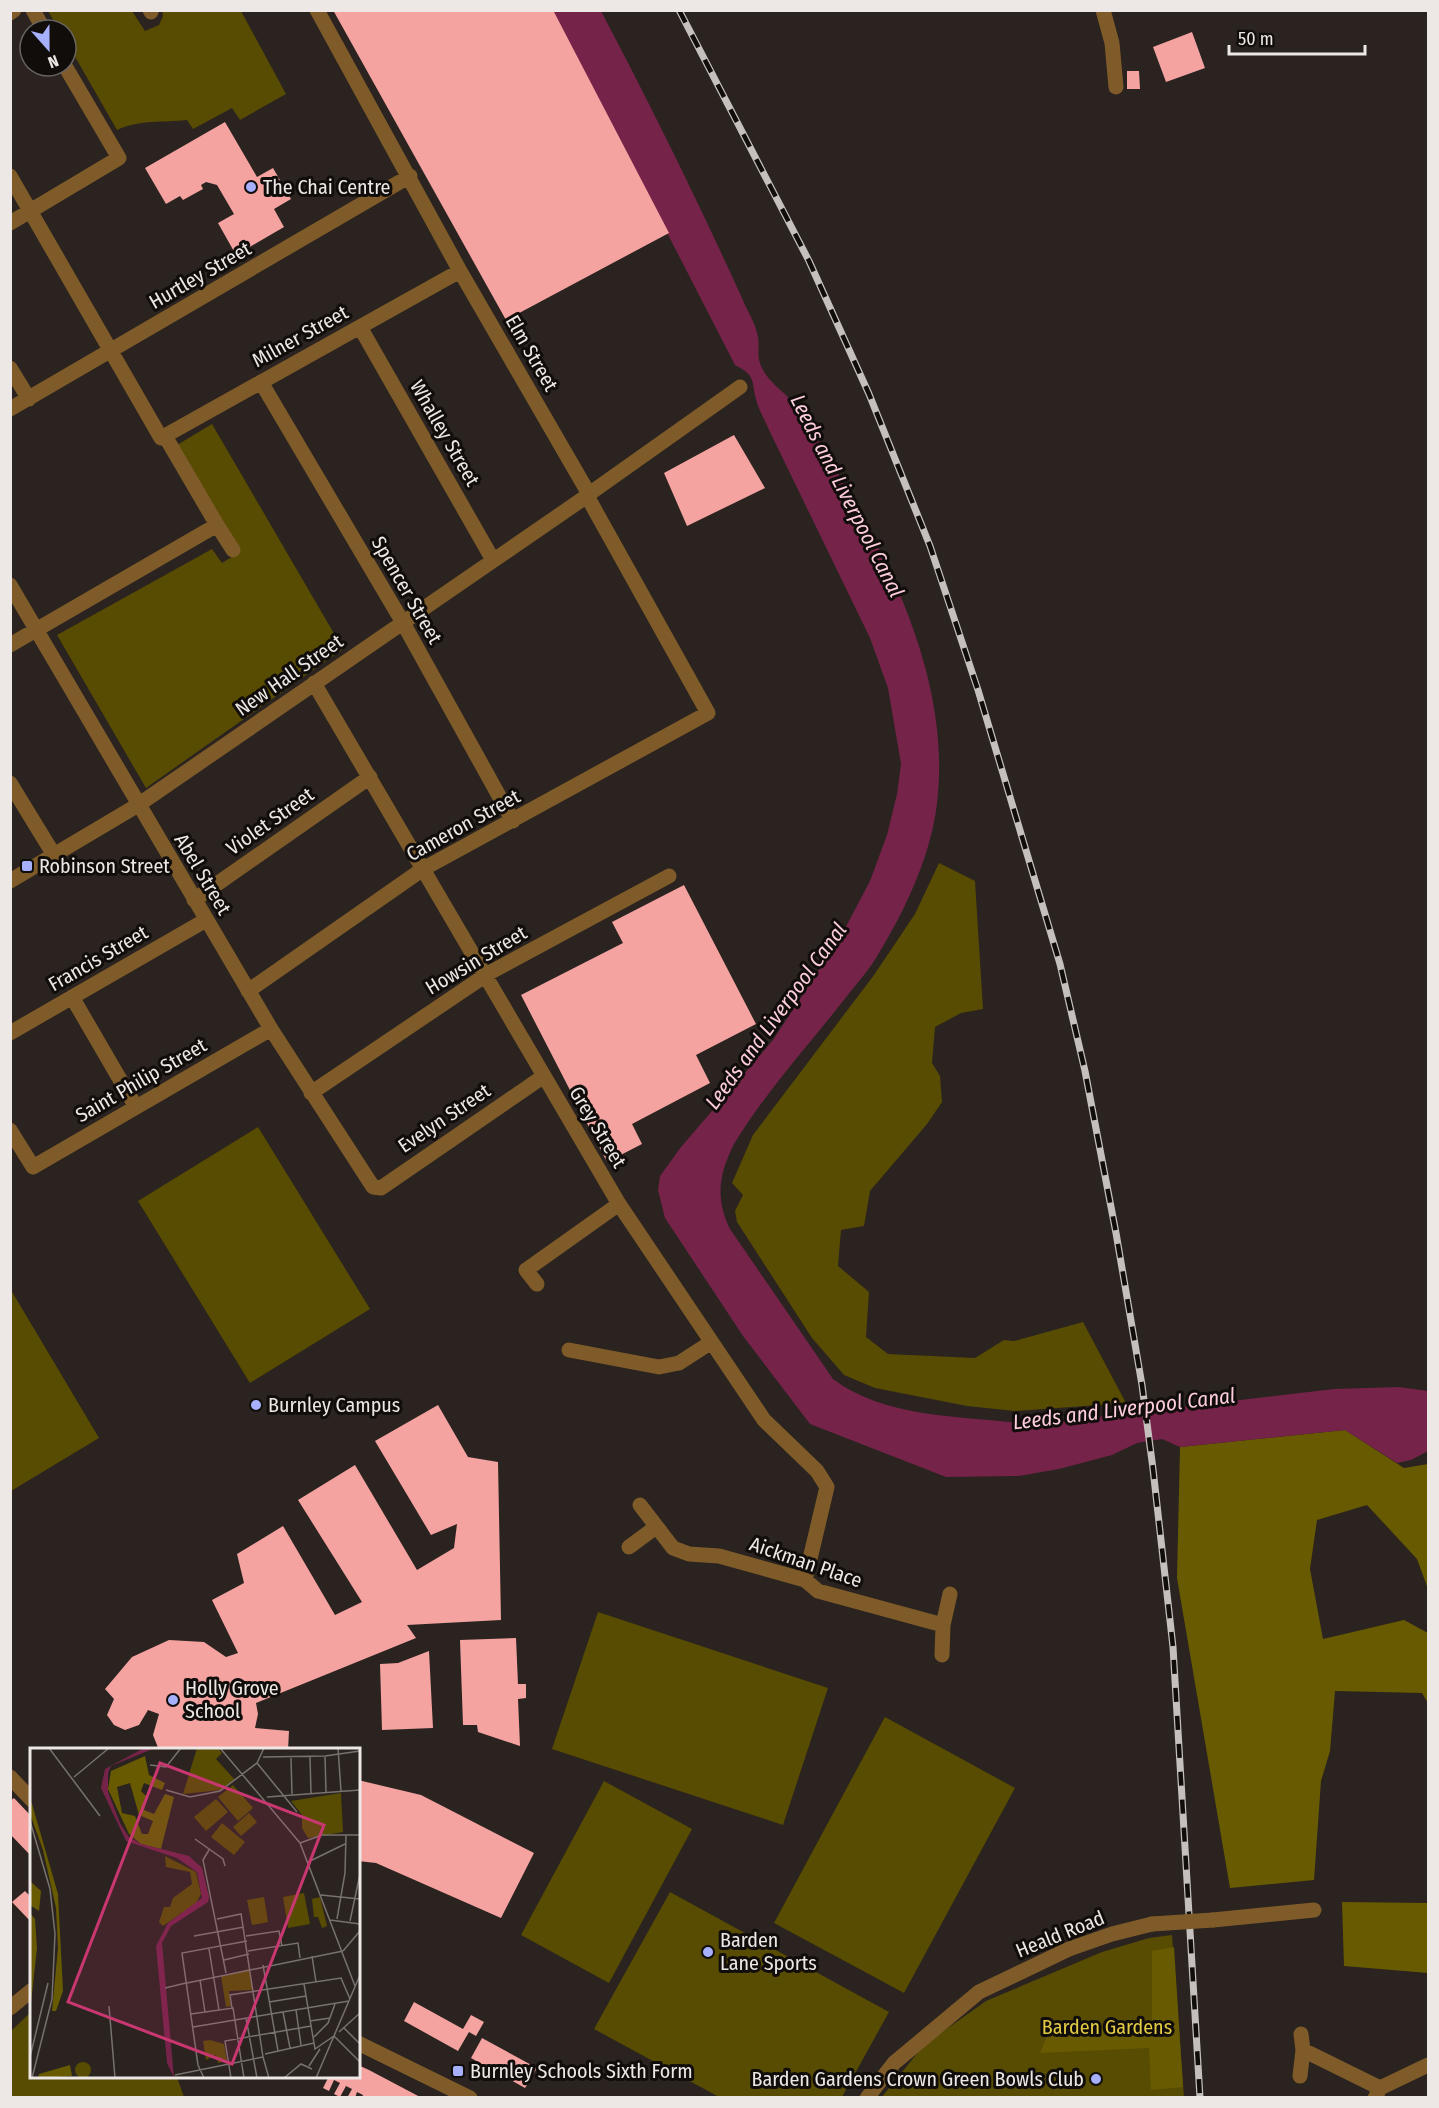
<svg xmlns="http://www.w3.org/2000/svg" width="1439" height="2108" viewBox="0 0 1439 2108" font-family="'Fira Sans Condensed',sans-serif">
  <rect width="100%" height="100%" fill="#2a231f"/>
  <!-- green -->
  <path fill="#584b02" d="M48 11H132L145 31 159 25 163 16 162 11H241L286 94 240 120 232 108 193 129 187 120C163 123 141 119 117 130L66 41V30H59Z
    M212 424 343 649 146 788 57 635 212 549 222 563 240 552 177 445Z
    M939 863 975 881 983 1009 961 1013 935 1027 932 1063 940 1076 942 1102 927 1124 870 1191 864 1226 841 1230 838 1266 869 1292 866 1337 888 1354 975 1358 1004 1340 1014 1341 1083 1322 1126 1403 1015 1411 967 1406 875 1388 844 1375 812 1338 737 1222 735 1211 743 1195 732 1183 753 1135 874 975 915 914Z
    M258 1127 370 1309 250 1383 138 1201Z
    M11 1290 99 1438 11 1491H10Z
    M598 1612 828 1688 783 1825 552 1749Z
    M885 1717 1015 1788 904 1993 774 1923Z
    M604 1781 692 1829 609 1983 521 1935Z
    M670 1892 889 2012 842 2097H719L594 2029Z
    M1172 1935 1184 2097 881 2098 924 2045 986 2001 1102 1952 1149 1938Z
    M31 2012 32 2076 177 2077 184 2097H11V2031Z"/>
  <!-- forest -->
  <path fill="#685a00" d="M1345 1430 1404 1468 1428 1464V1589L1417 1559 1367 1505 1317 1520 1310 1569 1323 1639 1404 1620 1428 1633V1703L1422 1693 1335 1691 1330 1751 1321 1781 1314 1880 1230 1888 1177 1578 1180 1447Z
    M1342 1902 1428 1903V1973L1344 1966Z
    M1174 1947 1183 2087 1151 2090 1149 2048 1040 2053 1047 2036 1054 2032 1152 2026V1951Z"/>
  <!-- water -->
  <path fill="#752349" d="M553 11H601C652 108 701 207 746 307 751 317 756 326 758 337 760 348 756 357 762 368 770 385 789 394 801 412 869 522 950 659 938 793 934 849 908 905 879 953 870 969 858 982 847 996 809 1045 766 1091 734 1144 719 1174 715 1198 730 1229L833 1379C886 1419 965 1416 1028 1424L1046 1423 1334 1389 1399 1387 1428 1391V1451L1411 1460 1397 1463 1345 1430 1180 1447 1162 1439 1137 1443 1112 1455 1059 1469 1019 1476 946 1477 810 1424 743 1336 665 1218 658 1190 660 1176 681 1147 773 1040 841 936 870 881 887 835 897 794 901 764 888 688 870 638 769 430C765 420 758 409 756 399 751 379 756 376 735 365Z"/>
  <!-- building -->
  <path fill="#f4a3a1" d="M333 10H553L669 233 506 320Z
    M1192 32 1205 68 1166 82 1153 47Z
    M1127 71H1139L1140 89H1127Z
    M225 122 257 177 273 168 291 199 274 209 284 227 236 255 218 223 234 214 217 185 206 182 201 185 203 189 183 200 180 196 166 204 145 168Z
    M734 435 765 488 687 526 664 473Z
    M684 885 756 1024 696 1055 710 1083 632 1124 642 1144 607 1162 521 995 623 943 612 922Z
    M438 1405 468 1457 498 1462 501 1620 407 1625 416 1638 256 1703 258 1714 255 1728 289 1731 288 1750H159L153 1735 159 1714 148 1710 139 1725 125 1730 114 1725 107 1715 114 1699 105 1689 132 1657 169 1640 204 1642 226 1657 238 1653 212 1600 244 1583 237 1554 283 1526 335 1615 362 1602 298 1500 355 1465 417 1570 454 1548 457 1524 431 1535 375 1441Z
    M516 1638 518 1684H526V1698L518 1699 520 1746 478 1732 477 1725H463L460 1640Z
    M429 1651 433 1728 382 1730 380 1664 398 1663Z
    M358 1780 421 1795 534 1853 501 1918 376 1863 358 1861Z
    M14 1798 32 1817V1857L10 1834V1801Z
    M25 1891 32 1898V1923L12 1902Z
    M414 2002 463 2029 471 2015 484 2022 476 2036 469 2032 458 2051 404 2021Z
    M482 2038 537 2068 525 2088 471 2058Z
    M358 2065 369 2070 422 2098H362L363 2095 357 2092 355 2098H347L352 2089 346 2086 340 2097 334 2094 340 2083 334 2080 329 2091 323 2088 329 2076H358Z"/>
  <g fill="none" stroke-linecap="round" stroke-linejoin="round">
    <!-- minor -->
    <path stroke="#7f5b29" stroke-width="15" d="M33 10 44 30
      M150 10 151 12
      M1103 10 1112 43 1116 87
      M10 13 14 10
      M10 176 161 438 460 271
      M10 223 119 158 65 66
      M360 327 493 560
      M10 368 29 399
      M261 382 402 621 513 821
      M10 409 410 176
      M589 494 740 387
      M217 525 233 550
      M10 585 271 1029 373 1187 381 1188 544 1076
      M10 645 217 525 165 436
      M314 683 619 1204 764 1420 817 1471 827 1487 805 1580
      M10 783 54 855
      M10 881 138 805 587 496
      M194 900 370 777
      M248 991 423 869 708 713 587 496 589 494 460 271 317 10
      M72 997 136 1107
      M10 1033 206 920
      M311 1093 489 973 669 876
      M10 1130 33 1167 271 1029
      M537 1284 526 1270 619 1204
      M569 1350 659 1367 679 1363 710 1343
      M640 1505 673 1548 689 1554 719 1556 805 1580 818 1591 943 1625
      M629 1547 656 1527
      M942 1655 943 1625 950 1594
      M1213 1920 1314 1910
      M10 2008 32 1990
      M1301 2034 1303 2050
      M1300 2076 1303 2050 1380 2088
      M867 2098 894 2063 979 1992 1069 1949 1112 1934 1152 1924
      M1375 2098 1380 2088 1428 2065"/>
    <!-- tertiary -->
    <path stroke="#7f5b29" stroke-width="15" d="M10 1777 32 1800
      M358 2043 470 2098"/>
    <!-- rail casing -->
    <g stroke="#c5c0bd" stroke-width="7">
      <path id="rail" d="M679 10 809 261 869 394 930 546 978 690 1060 964 1085 1071 1116 1233 1142 1385 1153 1469 1173 1647 1200 2098"/>
    </g>
    <!-- rail -->
    <use href="#rail" stroke="#100d0b" stroke-width="4.5" stroke-dasharray="14" stroke-linecap="butt"/>
    <!-- minor-bridge -->
    <path stroke="#7f5b29" stroke-width="15" d="M1152 1924 1213 1920"/>
  </g>
  <!-- markers -->
  <g fill="#a7b0fc" stroke="#100d0b" stroke-width="2">
    <circle cx="251" cy="187" r="6"/>
    <rect x="21" y="860" width="12" height="12" rx="3"/>
    <circle cx="256" cy="1405" r="6"/>
    <circle cx="173" cy="1700" r="6"/>
    <circle cx="708" cy="1952" r="6"/>
    <rect x="452" y="2065" width="12" height="12" rx="3"/>
    <circle cx="1096" cy="2079" r="6"/>
  </g>
  <g text-anchor="middle" dominant-baseline="central" stroke-width="6" stroke-linejoin="round" paint-order="stroke">
    <!-- poi labels -->
    <g font-size="20" fill="#ede8e6" stroke="#100d0b" text-anchor="start">
      <text x="263" y="187">The Chai Centre</text>
      <text x="39" y="866">Robinson Street</text>
      <text x="268" y="1405">Burnley Campus</text>
      <text x="185" y="1688">Holly Grove<tspan x="185" dy="23">School</tspan></text>
      <text x="720" y="1940">Barden<tspan x="720" dy="23">Lane Sports</tspan></text>
      <text x="470" y="2071">Burnley Schools Sixth Form</text>
      <text x="1084" y="2079" text-anchor="end">Barden Gardens Crown Green Bowls Club</text>
    </g>
    <!-- street labels -->
    <g font-size="20" fill="#ede8e6" stroke="#100d0b">
      <text transform="translate(200 275) rotate(-30)">Hurtley Street</text>
      <text transform="translate(300 336) rotate(-29)">Milner Street</text>
      <text transform="translate(532 353) rotate(60)">Elm Street</text>
      <text transform="translate(445 433) rotate(60)">Whalley Street</text>
      <text transform="translate(407 590) rotate(60)">Spencer Street</text>
      <text transform="translate(289 675) rotate(-35)">New Hall Street</text>
      <text transform="translate(270 821) rotate(-35)">Violet Street</text>
      <text transform="translate(463 825) rotate(-29)">Cameron Street</text>
      <text transform="translate(203 874) rotate(59)">Abel Street</text>
      <text transform="translate(98 958) rotate(-30)">Francis Street</text>
      <text transform="translate(476 960) rotate(-31)">Howsin Street</text>
      <text transform="translate(141 1080) rotate(-30)">Saint Philip Street</text>
      <text transform="translate(444 1118) rotate(-34)">Evelyn Street</text>
      <text transform="translate(598 1127) rotate(59)">Grey Street</text>
      <text transform="translate(806 1562) rotate(19)">Aickman Place</text>
      <text transform="translate(1060 1934) rotate(-22)">Heald Road</text>
    </g>
    <!-- park labels -->
    <g font-size="20" fill="#e4cb44" stroke="#100d0b">
      <text x="1107" y="2027">Barden Gardens</text>
    </g>
    <!-- water labels -->
    <g font-size="21" font-style="italic" fill="#fecdde" stroke="#100d0b">
      <text transform="translate(847 496) rotate(63)">Leeds and Liverpool Canal</text>
      <text transform="translate(776 1016) rotate(-54)">Leeds and Liverpool Canal</text>
      <text transform="translate(1124 1409) rotate(-7)">Leeds and Liverpool Canal</text>
    </g>
  </g>
  <!-- overview -->
  <g transform="translate(30 1748)">
    <rect width="330" height="330" fill="#2a231f"/>
    <path d="M167 0H188L192 5 186 11 205 32 191 42 153 46ZM203 37 223 60 208 73 188 49ZM311 45 313 84 278 90 272 80V67L261 53ZM186 51 198 64 176 83 164 69ZM219 65 227 74 211 88 203 79ZM192 75 215 94 204 107 181 89ZM135 108 166 124 171 146 166 155 133 178 129 174 134 159H140L143 150 162 136 160 124 136 119ZM274 145 280 176 258 180 253 149ZM234 149 238 174 222 177 217 152ZM290 149 297 178 292 180 288 169H284L282 151ZM219 221 223 242 199 243 201 258 196 259 191 228ZM180 292 194 296 197 313 188 315 186 307 176 312 173 293ZM45 322a8 8 0 1 1 16 0a8 8 0 1 1-16 0Z" fill="#584b02"/>
    <path d="M115 8 119 27 135 35 132 42 114 35 111 43 117 49 114 62 124 66 135 46 144 49 131 101 111 96 99 86 78 41 81 23ZM100 35 109 67 123 73 118 86H112L105 68 92 65 87 39ZM0 49 28 146 33 243 26 263H22L28 200 26 160 13 102 0 66ZM0 133 11 143 9 163 0 157ZM0 165 5 171 7 200 0 264ZM40 317 42 328 8 330 9 326Z" fill="#685a00" fill-rule="evenodd"/>
    <path d="M114 0H125L81 18 78 25V44L90 75 99 89 111 96 159 108 172 120 179 149 178 154 141 178 132 195 144 330 137 315 126 198 138 175 172 150 167 124 147 110 96 93 71 40 75 21Z" fill="#752349"/>
    <path fill="none" stroke="#78726f" stroke-width="1.5" d="M19 0 70 68M190 0 270 95 325 238M308 0 311 43M233 9 295 8 330 3M280 9 281 45M295 9 296 44M261 10 262 46M227 15 267 64M120 17 136 19 151 0M44 29 79 0M136 42 160 49 190 43 227 15 234 0M237 49 330 42M0 73 20 141 25 186 22 251 2 330M165 91 193 111 195 118M270 95 292 87H330M179 102 173 112 196 225M278 114 315 96M291 147 330 151M187 171 211 166 233 309M307 171 315 125 316 87M300 172 330 176M320 173 330 126M164 188 214 179M216 188 249 183 252 198M179 201 189 262M218 203 268 195 270 210M313 203 330 183M282 208 286 234M194 212 219 206M233 217 248 303M170 232 175 264M157 235 313 203M274 236 285 301 304 288 330 314M135 240 156 235M239 254 276 248M79 258 85 330M202 260 200 247 311 230 320 251M266 262 271 297M253 264 260 300M161 266 203 260 214 330M216 270 227 330M280 273 300 270M163 279 319 253M314 280 330 296M309 284 330 265M284 289 298 275 305 256M235 306 284 295M0 309 18 235M233 309 239 330M279 318 290 301M145 327 233 309M174 330 168 317 152 205 217 193M201 330 195 293 281 278M254 330 271 316 282 321M286 330 330 227"/>
    <path fill="#c83770" fill-opacity="0.15" stroke="#c83770" stroke-width="3" d="M130 15 294 77 202 316 38 254Z"/>
    <rect width="330" height="330" fill="none" stroke="#ede8e6" stroke-width="3"/>
  </g>
  <!-- border -->
  <rect width="1439" height="2108" fill="none" stroke="#ede8e6" stroke-width="24"/>
  <!-- north arrow -->
  <g transform="translate(48 48) rotate(159)"><circle r="28" fill="#100d0b" stroke="#686563" stroke-width="1.5"/>
  <path d="M0-4.5L10 22L0 15L-10 22Z" fill="#a7b0fc"/>
  <text y="-9" font-size="16" font-weight="bold" text-anchor="middle" fill="#ede8e6">N</text>
  </g>
  <!-- scale -->
  <path d="M1229 45v9h136v-9" fill="none" stroke="#ede8e6" stroke-width="3"/>
  <text x="1238" y="45" font-size="18" fill="#ede8e6" stroke="#100d0b" stroke-width="4.5" paint-order="stroke">50 m</text>
</svg>
